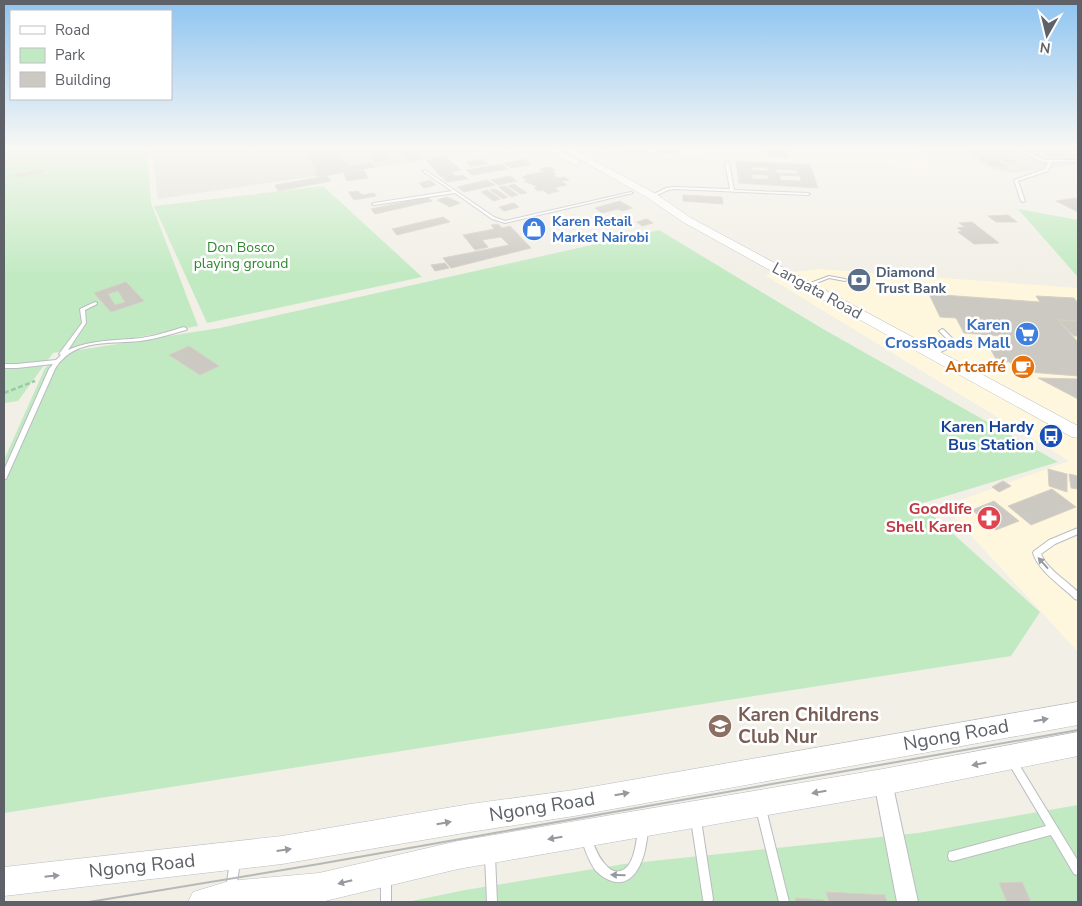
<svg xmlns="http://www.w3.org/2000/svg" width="1082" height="906" viewBox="0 0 1082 906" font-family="'Nunito Sans',sans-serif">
  <rect width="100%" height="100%" fill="#f1efe6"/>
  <!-- commercial -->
  <path fill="#fff7dd" d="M596 149H919L931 168 620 153 601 151Z
    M819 269 1078 288V652L944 506 1069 461 765 275Z"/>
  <!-- education -->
  <path fill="#e1ded5" d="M152 149H501L158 199Z
    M960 149H1078V164L1012 173 988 167Z"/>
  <!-- green -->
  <path fill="#c2eac2" d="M4 149H147L151 203 198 326 53 353 18 401 4 403Z
    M323 186 422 277 207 323 154 206Z
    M1018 209 1078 220V277Z
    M659 230 823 329 1058 462 920 504 1040 612 1011 656 4 813V460L45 368 66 352 220 328Z
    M1078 805V902H407L465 890 624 864 918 833Z"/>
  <!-- building -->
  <path fill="#ccc9c3" stroke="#d6d0c4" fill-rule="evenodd" d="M303 149H336L349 166 371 162 375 167 318 177 315 171H317Z
    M363 149H381L390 159 374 162Z
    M605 149H647V152L605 150Z
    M657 149H678V153L657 152Z
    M766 149 786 150 789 158 768 157Z
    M966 149H980L1007 166 993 167Z
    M983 149H997L1019 163H1006Z
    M1038 149H1054L1066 157H1050Z
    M414 150 422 159 408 161 400 152Z
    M446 157 461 170 452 172 456 176 463 175 468 179 447 182 443 178H445L440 176 426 160Z
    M482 159 488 164 471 167 465 162Z
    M525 159 531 165 510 168 504 163Z
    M736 161 810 165 818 188 739 183ZM751 167 768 168V171L752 170ZM776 169 796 170 798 174 777 173ZM752 174 767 175 769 179H752ZM780 175 800 176 801 181 780 180Z
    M502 164 508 169 472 175 466 170Z
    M550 167 556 170 552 171 556 174 553 175 557 178 564 177 569 180 561 181 567 185 554 188 559 191 548 194 543 190 538 191 534 188 538 187 524 181 527 180 522 177 527 176 525 175 544 172 539 169Z
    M45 170 44 172 15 177V174Z
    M364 170 368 178 347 181 344 173Z
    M327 176 331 181 278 191 275 185Z
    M510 176 517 181 498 185 491 180Z
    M430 180 436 185 424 188 419 183Z
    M487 180 495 185 464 192 457 187Z
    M514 184 527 193 521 194 508 186Z
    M505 186 518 195 511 197 499 187Z
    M495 189 508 197 503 199 490 190Z
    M487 190 500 199 494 201 481 192Z
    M358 191 362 195 374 193 376 196 354 200 348 192Z
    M683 195 722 197 723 204 683 201Z
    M427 197 432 201 375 214 371 209Z
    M447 197 460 203 450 207 437 200Z
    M1075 198 1078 199V212L1056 201Z
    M620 201 632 208 622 211 618 209 602 213 595 208Z
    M514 203 519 207 504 211 499 207Z
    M1008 215 1017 222H996L988 216Z
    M443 217 450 222 397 235 392 229Z
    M647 219 653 223 642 226 637 222Z
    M972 222 999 243 974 244 958 232 962 231 957 228 965 227 959 223Z
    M498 224 502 228 510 226 531 248 451 268 443 258 509 245 501 237 482 240 488 247 475 250 463 235 494 229 491 225Z
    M445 263 449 268 435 271 431 265Z
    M126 282 144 301 111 312 94 293ZM118 291 125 302 115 305 108 294Z
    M929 294 1040 302 1036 296 1074 298 1078 303V321L1058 320 1078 342V376L1015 371 1010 362 997 361 985 339 1005 341 1002 336 964 333 956 318 940 317Z
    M1058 320 1078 321V336H1074Z
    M189 346 219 366 200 375 169 355Z
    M1038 378 1078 379V399Z
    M1048 469 1067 474V492L1049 486Z
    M1069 474 1078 476V489L1071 488Z
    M1003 481 1011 486 999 492 992 487Z
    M1052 489 1076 507 1031 525 1008 506Z
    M994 501 1019 521 996 530 972 510Z
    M1022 882 1031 902H1007L999 883Z
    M826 892 885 895 887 902H829Z
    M795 898 824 900 825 902H796Z"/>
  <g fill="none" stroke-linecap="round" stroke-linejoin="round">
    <!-- lane casing -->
    <g stroke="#b9bcc1" stroke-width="2">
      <path id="lane" d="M1017 149H1021L1044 160H1078V162H1052L1048 171 1018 181 1025 201 1023 202 1021 201 1014 180 1045 169 1048 162H1042Z
        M727 162 729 163 734 190 808 193 810 194 808 195 675 189 668 190 653 197 650 196 666 188 675 187 730 189 725 163Z
        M425 170 494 217 505 221 631 192 633 193 505 223 492 219 455 193 374 205 372 204 374 203 452 191 424 172 423 171Z
        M829 276 845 279 847 280 845 281 829 278 809 286H807L805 285Z
        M95 302 97 303V304L85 310 86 323 68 350C92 339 116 341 141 338 156 336 170 331 184 327L187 329 186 330C171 334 156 339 140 341 115 344 81 339 62 360 59 362 57 366 55 369L7 477 6 479H4V470L49 369 53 364 17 368H4V364H17L56 360 61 355 59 354 82 323 80 309Z
        M942 329 944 330 953 339 949 348 934 355H930V353L944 347 947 339 939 331Z
        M1078 528V534L1055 544 1041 554C1047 569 1067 581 1078 592V600L1075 599C1062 586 1039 572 1033 553L1034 551 1049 540Z
        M1012 756 1015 758 1078 861V875L1074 874 1051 835 953 861 949 860 948 856 949 852 953 851 1046 826 1009 764 1007 761 1009 758Z
        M761 804 764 806 766 809 789 902H779L756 809 758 806Z
        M696 815 699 817 701 820 713 899 712 902H704L703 899 691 820 693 817Z
        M643 826 647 827C649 834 646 843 645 850 641 868 630 889 609 880 604 878 600 875 596 871 589 862 585 849 581 839L582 835 586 834 590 835C594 845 597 855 604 863 608 868 613 873 620 871 634 868 636 843 638 831L639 827Z
        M490 851 494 852 495 856 497 902H487L485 856 486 852Z
        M235 857 239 858 240 862 234 902H224L230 862 231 858Z
        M386 874 390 875 391 879V902H381V879L382 875Z"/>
    </g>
    <!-- street casing -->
    <g stroke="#b9bcc1" stroke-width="2">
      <path id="street" d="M883 773 890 775 892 782 918 902H897L874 782 876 775Z"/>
    </g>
    <!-- secondary casing -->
    <g stroke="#babdc3" stroke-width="1">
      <path id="secondary" d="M547 149H557L581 162 576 165 573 164Z
        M562 149H573L656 194 691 218 1078 426V438L1072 437 683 222 648 198Z
        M1078 702V725L574 816 470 832 282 864 4 896V867L282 836 470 804 574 790Z
        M1078 732V756L883 795 458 869 321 902H188L193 892 229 881 319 873 458 841 883 769Z"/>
    </g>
    <!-- path -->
    <path stroke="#99c9a6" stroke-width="2.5" stroke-dasharray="5 2.5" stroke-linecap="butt" d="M4 393 35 381"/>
    <!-- lane -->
    <use href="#lane" fill="#fff" fill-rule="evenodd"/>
    <!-- street -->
    <use href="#street" fill="#fff" fill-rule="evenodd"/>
    <!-- secondary -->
    <use href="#secondary" fill="#fff" fill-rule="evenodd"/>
    <!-- tram -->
    <path stroke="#b7b8b9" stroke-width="2" d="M89 902 319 864 1078 730"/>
  </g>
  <!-- one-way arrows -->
  <defs><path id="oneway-solid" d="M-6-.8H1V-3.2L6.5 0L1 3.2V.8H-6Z" transform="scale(1.25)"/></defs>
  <g fill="#96999d">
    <use href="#oneway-solid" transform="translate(1043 563) rotate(-132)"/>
    <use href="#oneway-solid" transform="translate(1041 720) rotate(-10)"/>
    <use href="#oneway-solid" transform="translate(979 764) rotate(169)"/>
    <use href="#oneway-solid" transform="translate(819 792) rotate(170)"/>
    <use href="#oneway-solid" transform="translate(622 794) rotate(-10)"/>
    <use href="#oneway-solid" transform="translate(444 823) rotate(-10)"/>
    <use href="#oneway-solid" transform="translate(555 838) rotate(170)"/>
    <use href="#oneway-solid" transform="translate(284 850) rotate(-8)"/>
    <use href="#oneway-solid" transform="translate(618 875) rotate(-179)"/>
    <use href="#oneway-solid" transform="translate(52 876) rotate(-6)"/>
    <use href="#oneway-solid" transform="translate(345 882) rotate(166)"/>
  </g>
  <!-- sky -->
  <linearGradient id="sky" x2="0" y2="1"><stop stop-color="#8ec4f1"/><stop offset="0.54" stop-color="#f9f8f4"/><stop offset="1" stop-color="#f9f8f4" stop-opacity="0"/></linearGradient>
  <rect width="1082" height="275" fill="url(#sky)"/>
  <!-- icons -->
  <defs>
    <g id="shop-disc" transform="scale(1.25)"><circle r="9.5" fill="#3f7fe0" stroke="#fff"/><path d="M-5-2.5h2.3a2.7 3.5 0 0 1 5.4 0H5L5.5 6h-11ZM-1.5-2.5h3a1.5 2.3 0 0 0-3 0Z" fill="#fff"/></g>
    <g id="bank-disc" transform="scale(1.25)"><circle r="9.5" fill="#5c6f8a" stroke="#fff"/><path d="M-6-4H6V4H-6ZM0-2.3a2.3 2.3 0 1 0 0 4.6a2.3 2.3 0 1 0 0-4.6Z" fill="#fff"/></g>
    <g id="supermarket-disc" transform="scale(1.25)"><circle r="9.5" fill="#3f7fe0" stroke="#fff"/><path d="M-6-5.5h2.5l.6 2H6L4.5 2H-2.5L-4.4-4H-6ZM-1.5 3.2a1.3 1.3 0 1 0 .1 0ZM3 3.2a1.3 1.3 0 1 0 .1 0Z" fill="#fff"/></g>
    <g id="cafe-disc" transform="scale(1.25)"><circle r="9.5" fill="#e8710a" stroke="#fff"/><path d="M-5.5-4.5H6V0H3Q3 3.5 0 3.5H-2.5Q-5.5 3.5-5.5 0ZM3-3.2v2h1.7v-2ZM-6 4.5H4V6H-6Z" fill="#fff"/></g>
    <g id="bus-disc" transform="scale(1.25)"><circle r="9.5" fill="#1a4fb4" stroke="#fff"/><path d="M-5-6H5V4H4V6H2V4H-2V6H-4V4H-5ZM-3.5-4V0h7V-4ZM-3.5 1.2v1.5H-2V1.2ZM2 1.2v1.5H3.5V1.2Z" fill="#fff"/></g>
    <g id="pharmacy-disc" transform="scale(1.25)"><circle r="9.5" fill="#e0444e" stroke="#fff"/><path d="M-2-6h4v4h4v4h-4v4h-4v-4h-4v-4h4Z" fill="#fff"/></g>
    <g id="school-disc" transform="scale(1.25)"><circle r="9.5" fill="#8d6e63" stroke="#fff"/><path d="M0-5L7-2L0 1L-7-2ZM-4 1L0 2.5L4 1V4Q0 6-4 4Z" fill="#fff"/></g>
  </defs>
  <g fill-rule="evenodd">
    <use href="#shop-disc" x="534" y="229"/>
    <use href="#bank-disc" x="859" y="280"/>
    <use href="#supermarket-disc" x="1027" y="334"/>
    <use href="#cafe-disc" x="1023" y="367"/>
    <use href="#bus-disc" x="1051" y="436"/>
    <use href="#pharmacy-disc" x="989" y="518"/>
    <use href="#school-disc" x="720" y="726"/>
  </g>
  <g text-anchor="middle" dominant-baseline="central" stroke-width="5" stroke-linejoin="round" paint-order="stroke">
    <!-- far-shop labels -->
    <g font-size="14" font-weight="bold" fill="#366cbe" stroke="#fff" text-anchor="start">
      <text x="552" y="221">Karen Retail<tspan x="552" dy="16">Market Nairobi</tspan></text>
    </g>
    <!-- far-park labels -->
    <g font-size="14" fill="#2f8631" stroke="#fff">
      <text x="241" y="247">Don Bosco<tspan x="241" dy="16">playing ground</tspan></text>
    </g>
    <!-- far-service labels -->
    <g font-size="14" font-weight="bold" fill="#4e5e75" stroke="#fff" text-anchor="start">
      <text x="876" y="272">Diamond<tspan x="876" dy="16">Trust Bank</tspan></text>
    </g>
    <!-- street labels -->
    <g font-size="16" fill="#5e6268" stroke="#fff">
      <text transform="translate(817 291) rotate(29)">Langata Road</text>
    </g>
    <!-- shop labels -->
    <g font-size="16" font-weight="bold" fill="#366cbe" stroke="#fff" text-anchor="end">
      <text x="1010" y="325">Karen<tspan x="1010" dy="18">CrossRoads Mall</tspan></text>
    </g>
    <!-- food labels -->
    <g font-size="16" font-weight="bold" fill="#c56008" stroke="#fff" text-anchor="end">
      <text x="1006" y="367">Artcaffé</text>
    </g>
    <!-- transit labels -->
    <g font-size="16" font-weight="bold" fill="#164399" stroke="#fff" text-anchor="end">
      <text x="1034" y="427">Karen Hardy<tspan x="1034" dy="18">Bus Station</tspan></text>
    </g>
    <!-- health labels -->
    <g font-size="16" font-weight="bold" fill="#be3a42" stroke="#fff" text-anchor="end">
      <text x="972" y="509">Goodlife<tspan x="972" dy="18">Shell Karen</tspan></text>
    </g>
    <!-- near-education labels -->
    <g font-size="19" font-weight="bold" fill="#785e54" stroke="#fff" text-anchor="start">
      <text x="738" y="715">Karen Childrens<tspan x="738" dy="22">Club Nur</tspan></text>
    </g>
    <!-- near-street labels -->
    <g font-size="19" fill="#5e6268" stroke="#fff">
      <text transform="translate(956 735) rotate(-10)">Ngong Road</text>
      <text transform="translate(542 807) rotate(-9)">Ngong Road</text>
      <text transform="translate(142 866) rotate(-6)">Ngong Road</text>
    </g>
  </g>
  <!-- border -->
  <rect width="1082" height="906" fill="none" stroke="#5e6268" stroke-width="10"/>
  <!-- legend -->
  <rect x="10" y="10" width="162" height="90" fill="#ffffff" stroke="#bfc0c3"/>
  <rect x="20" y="26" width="25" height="8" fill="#ffffff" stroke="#bfc0c3"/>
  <text x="55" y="35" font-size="15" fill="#5e6268">Road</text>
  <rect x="20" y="48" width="25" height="15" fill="#c2eac2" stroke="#bfc0c3"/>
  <text x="55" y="60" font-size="15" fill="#5e6268">Park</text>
  <rect x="20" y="72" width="25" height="15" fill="#ccc9c3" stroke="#bfc0c3"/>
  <text x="55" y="85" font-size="15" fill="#5e6268">Building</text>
  <!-- north arrow -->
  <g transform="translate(1047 35) rotate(188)" stroke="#ffffff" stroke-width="4" paint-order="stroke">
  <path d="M0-4L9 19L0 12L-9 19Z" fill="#5e6268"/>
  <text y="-8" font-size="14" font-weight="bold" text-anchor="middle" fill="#5e6268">N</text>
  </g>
</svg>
